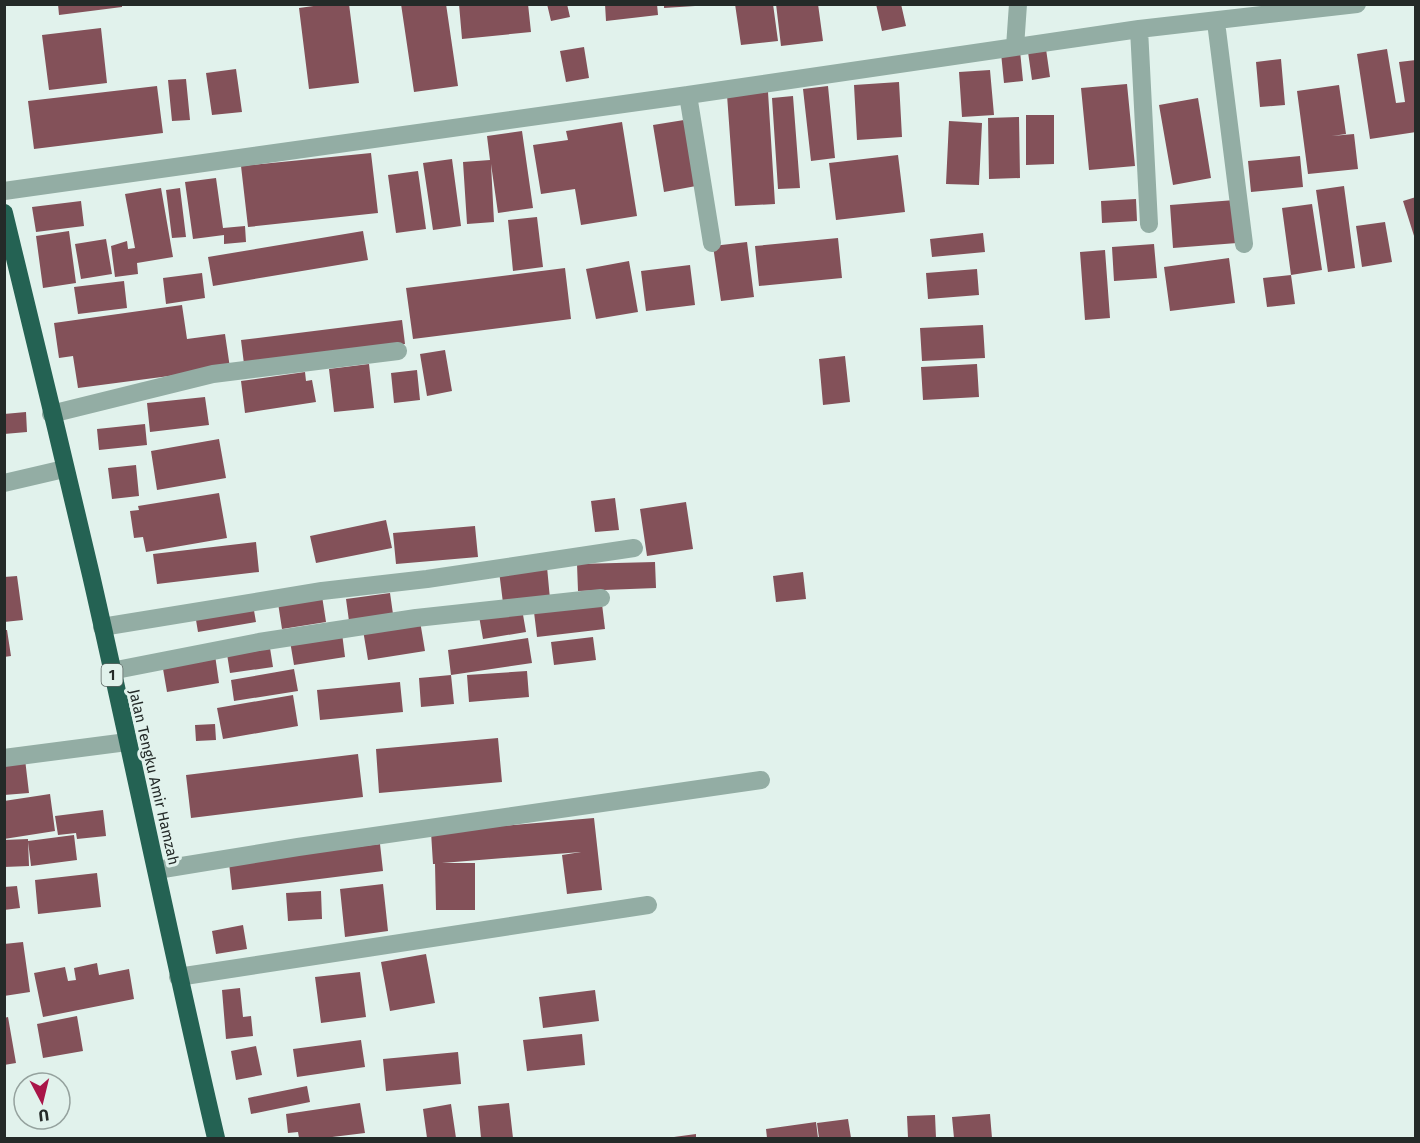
<svg xmlns="http://www.w3.org/2000/svg" width="1420" height="1143" viewBox="0 0 1420 1143" font-family="'Fira Sans',sans-serif">
  <rect width="100%" height="100%" fill="#e1f2ec"/>
  <!-- building -->
  <path fill="#835159" d="M58 4H122V7L59 15Z
    M328 4H349L359 83 309 89 299 8Z
    M401 4H446L458 86 414 92Z
    M459 4H528L531 32 462 39Z
    M547 4H567L570 17 551 21Z
    M605 4H657L658 15 606 21Z
    M664 4H695V6L664 8Z
    M735 4H773L778 41 741 45Z
    M776 4H818L823 41 781 46Z
    M876 4H901L906 26 882 31Z
    M101 28 107 83 49 90 42 35Z
    M584 47 589 78 566 82 560 51Z
    M1046 49 1050 77 1032 80 1028 52Z
    M1387 49 1396 103 1405 102 1399 62 1416 60V132L1370 139 1357 54Z
    M1020 51 1023 81 1004 83 1001 53Z
    M1281 59 1285 105 1260 107 1256 62Z
    M236 69 242 112 212 115 206 73Z
    M990 70 994 115 962 117 959 72Z
    M186 79 190 120 172 121 168 80Z
    M899 82 902 137 857 140 854 85Z
    M1127 84 1135 166 1089 170 1081 88Z
    M1339 85 1346 134 1332 136 1354 134 1358 169 1308 174 1297 91Z
    M157 86 163 133 34 149 28 101Z
    M828 86 835 158 811 161 803 89Z
    M768 92 775 204 735 206 727 95Z
    M793 96 800 188 778 189 772 98Z
    M1198 98 1211 178 1173 185 1159 105Z
    M1026 115H1054V164L1026 165Z
    M1019 117 1020 178 989 179 988 118Z
    M684 120 696 186 664 192 653 125Z
    M949 121 982 123 979 185 946 184Z
    M622 122 637 216 581 225 575 189 541 194 533 145 568 140 566 131Z
    M522 131 533 208 498 213 491 164 494 222 467 224 463 162 490 160 487 136Z
    M371 153 378 213 248 227 241 166Z
    M898 155 905 212 836 220 829 163Z
    M1300 156 1303 187 1251 192 1248 161Z
    M452 159 461 226 433 230 423 163Z
    M418 171 426 229 396 233 388 175Z
    M216 178 223 228 245 226 246 242 224 244V235L193 239 185 182Z
    M1344 186 1355 268 1328 272 1316 190Z
    M161 188 173 257 137 263 138 274 115 277 111 246 127 241 128 249 135 248 125 194Z
    M180 188 186 237 172 238 166 190Z
    M1416 197V239H1415L1403 201Z
    M1136 199 1137 221 1102 223 1101 201Z
    M1235 200 1237 243 1173 248 1170 205Z
    M81 201 84 226 36 232 32 207Z
    M1312 204 1322 270 1291 275 1282 208Z
    M537 217 543 267 513 271 508 220Z
    M1385 222 1392 262 1362 267 1356 226Z
    M69 231 76 283 43 288 36 236Z
    M363 231 368 260 213 286 208 257Z
    M983 233 985 252 932 257 930 239Z
    M838 238 842 278 759 286 755 246Z
    M106 239 112 274 81 279 75 244Z
    M747 242 754 297 721 301 713 246Z
    M1154 244 1157 278 1114 281 1112 247Z
    M1105 250 1110 318 1085 320 1080 252Z
    M1229 258 1235 303 1170 311 1164 267Z
    M629 261 638 312 596 319 586 269Z
    M690 265 695 305 646 311 641 271Z
    M565 268 571 319 413 339 406 288Z
    M977 269 979 295 928 299 926 273Z
    M202 273 205 298 166 304 163 278Z
    M1291 275 1295 304 1267 307 1263 278Z
    M124 281 127 308 78 314 74 287Z
    M182 305 187 339 225 334 230 368 78 388 73 356 59 358 54 323Z
    M402 320 405 344 244 364 241 340Z
    M983 325 985 358 922 361 920 328Z
    M445 350 452 391 427 396 420 354Z
    M845 356 850 402 823 405 819 359Z
    M369 364 374 408 334 412 329 369Z
    M977 364 979 397 923 400 921 367Z
    M417 370 420 400 394 403 391 373Z
    M305 372 306 381 312 380 316 402 245 413 241 381Z
    M205 397 209 425 150 432 147 403Z
    M26 412 27 432 4 434V414Z
    M145 424 147 445 99 450 97 429Z
    M219 439 226 478 157 490 151 451Z
    M136 465 139 496 112 499 108 468Z
    M219 493 227 538 146 552 143 537 134 538 130 511 139 510 138 506Z
    M615 498 619 530 595 532 591 501Z
    M686 502 693 549 647 556 640 509Z
    M386 520 392 548 316 563 310 536Z
    M475 526 478 557 396 564 393 533Z
    M256 542 259 572 157 584 153 554Z
    M655 562 656 588 578 591 577 564Z
    M547 567 550 599 503 603 499 571Z
    M803 572 806 599 776 602 773 576Z
    M17 576 23 620 4 622V577Z
    M390 593 393 614 349 621 346 599Z
    M322 596 326 622 282 629 278 603Z
    M602 604 605 629 537 637 534 612Z
    M253 605 256 622 198 632 195 614Z
    M522 609 526 632 483 639 479 616Z
    M420 621 425 651 368 660 363 630Z
    M4 630H7L11 656 4 657Z
    M342 633 345 657 294 665 290 641Z
    M593 637 596 660 554 665 551 642Z
    M528 638 532 663 451 675 454 704 421 707 419 678 451 675 448 650Z
    M270 648 273 667 230 673 227 654Z
    M215 655 219 683 167 692 162 663Z
    M294 669 298 691 234 701 231 680Z
    M527 671 529 697 469 702 467 675Z
    M400 682 403 712 320 720 317 690Z
    M293 695 298 726 223 739 217 708Z
    M215 724 216 740 196 741 195 725Z
    M498 738 502 782 379 793 376 749Z
    M358 754 363 797 191 818 186 775Z
    M25 759 29 793 4 795V761Z
    M50 794 55 831 4 839V801Z
    M103 810 106 836 77 839 76 833 58 835 55 816Z
    M594 818 602 890 567 894 562 855 581 852 442 863H475V910H436L435 864H433L431 832Z
    M74 835 77 860 31 866 28 841Z
    M28 839 29 866 4 867V840Z
    M380 844 383 871 232 890 229 863Z
    M97 873 101 907 38 914 35 880Z
    M383 884 388 931 345 937 340 889Z
    M17 886 20 908 4 910V887Z
    M321 891 322 919 288 921 286 893Z
    M243 925 247 949 216 954 212 931Z
    M23 942 30 992 4 996V944Z
    M426 954 435 1003 390 1011 381 962Z
    M97 963 99 975 129 969 134 999 43 1017 34 973 65 967 68 981 76 980 74 968Z
    M360 972 366 1017 321 1023 315 977Z
    M240 988 243 1017 251 1016 253 1036 226 1039 222 990Z
    M595 990 599 1021 543 1028 539 997Z
    M77 1016 83 1051 43 1058 37 1024Z
    M8 1017 16 1063 4 1065V1018Z
    M582 1034 585 1065 527 1071 523 1040Z
    M361 1040 365 1067 297 1077 293 1049Z
    M256 1046 262 1075 236 1080 231 1051Z
    M458 1052 461 1084 386 1091 383 1059Z
    M307 1086 310 1102 251 1114 248 1098Z
    M360 1103 365 1133 324 1138H299L298 1132 288 1133 286 1114Z
    M509 1103 513 1138H481L478 1106Z
    M451 1104 456 1138H427L423 1109Z
    M990 1114 992 1138H954L952 1117Z
    M935 1115 936 1138H908L907 1116Z
    M848 1119 851 1138H819L817 1123Z
    M816 1122 818 1138H767L766 1129Z
    M696 1134V1138H674V1137Z"/>
  <g fill="none" stroke-linecap="round" stroke-linejoin="round">
    <!-- minor -->
    <path stroke="#93ada4" stroke-width="18" d="M1216 22 1244 244
      M1139 29 1149 224
      M1015 47 1018 4
      M688 95 712 243
      M4 191 688 95 1139 29 1357 4
      M51 414 213 374 398 351
      M4 483 64 469
      M102 627 322 591 427 579 634 548
      M111 671 259 642 416 618 601 598
      M4 758 127 742
      M157 870 298 847 761 780
      M178 977 648 905"/>
    <!-- highway -->
    <path stroke="#246253" stroke-width="18" d="M4 213C33 334 63 454 91 575 134 763 172 951 216 1138"/>
  </g>
  <g text-anchor="middle" dominant-baseline="central" stroke-width="6" stroke-linejoin="round" paint-order="stroke">
    <!-- shield labels -->
    <rect fill="#e1f2ec" stroke="#5d6663" stroke-width="1.5" x="101.5" y="664" width="21" height="22" rx="4.5"/>
    <g font-size="14" font-weight="bold" fill="#242a28">
      <text x="112" y="675">1</text>
    </g>
    <!-- street labels -->
    <g font-size="15" fill="#242a28" stroke="#e1f2ec">
      <text transform="translate(154 777) rotate(77)">Jalan Tengku Amir Hamzah</text>
    </g>
  </g>
  <!-- border -->
  <rect width="1420" height="1143" fill="none" stroke="#242a28" stroke-width="12"/>
  <!-- north arrow -->
  <g transform="translate(42 1101) rotate(173)"><circle r="28" fill="#e1f2ec" stroke="#95a29e" stroke-width="1.5"/>
  <path d="M0-4.5L10 22L0 15L-10 22Z" fill="#a91548"/>
  <text y="-9" font-size="16" font-weight="bold" text-anchor="middle" fill="#242a28">U</text>
  </g>
</svg>
